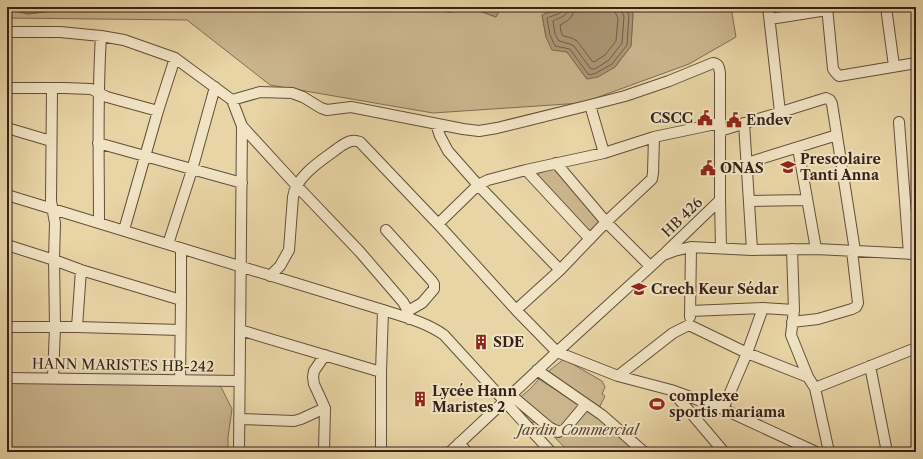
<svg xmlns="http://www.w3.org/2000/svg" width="923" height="459" viewBox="0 0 923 459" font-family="'Libre Caslon Text',serif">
  <rect width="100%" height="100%" fill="#e8d5a5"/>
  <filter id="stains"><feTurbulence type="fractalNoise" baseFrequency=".005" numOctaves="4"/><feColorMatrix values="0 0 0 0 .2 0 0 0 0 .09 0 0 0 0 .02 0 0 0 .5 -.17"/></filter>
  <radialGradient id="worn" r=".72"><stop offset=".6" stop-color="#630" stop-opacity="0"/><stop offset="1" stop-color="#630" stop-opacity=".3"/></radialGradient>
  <!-- green -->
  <path fill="#cab68d" stroke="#806c53" d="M80 7H155L165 10 173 7H431L435 11 451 12 471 8 496 17 501 7H563L542 15 546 37 567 52 587 79 615 67 631 46 633 14 629 7H731L736 37 689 64 582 103 433 113 270 85 187 20 7 18V9L28 14Z
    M552 169 558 170 601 222 593 230 588 231 538 177 539 173Z
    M564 359 602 381 605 387 602 394 605 396 598 410 545 374Z
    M539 379 610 425 641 452H569C562 445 545 426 537 423 534 422 530 422 527 422L512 404 530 389Z
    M7 380 220 385 232 409 228 437V452H7Z"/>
  <!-- water -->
  <path fill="#ab9875" stroke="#7c6850" d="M7 7H80L28 14 7 9Z
    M431 7H501L496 17 471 8 451 12 435 11Z
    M563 7H629L633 14 631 46 615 67 598 77 587 79 567 52 552 50 546 37 542 15Z"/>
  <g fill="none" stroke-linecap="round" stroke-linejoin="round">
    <!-- shore -->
    <path stroke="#705c47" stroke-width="1" d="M563 7C563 15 553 15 547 18L550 35 555 46 570 49 588 74 590 75 596 73 612 64 627 45 629 15 626 10V7
      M568 7C568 17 560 17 553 21L555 34 559 41 570 44 574 46 590 68 592 69H595L609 60 622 43 624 16 621 11V7
      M574 7C574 17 568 21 560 25L561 32 563 36 572 38 577 41 592 61 594 62 605 55 616 41 618 18 615 12V7"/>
    <!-- minor casing -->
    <g stroke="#624e3c" stroke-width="12">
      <path id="minor" d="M768 7 780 112
        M827 7 833 69 836 73 839 76 916 63
        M886 7 894 66
        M770 19 827 10
        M7 32H60L101 36 124 40 175 58 232 100 242 126 239 452
        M7 88H64L91 89 107 97 158 111
        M52 88 51 201 55 223 54 260 55 327 53 378
        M232 100 260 92 292 93 303 97 321 108 327 110 351 107 463 129 479 131 497 128 590 105 625 96 669 81 713 63C719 64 719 67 720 73V200L721 248
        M590 105 604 153
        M899 122 909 254
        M744 123 752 250
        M436 124 440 136 448 151 478 185 560 270
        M242 126 296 185 360 252 403 302 408 311 409 319
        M7 128 51 141
        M720 131 826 98 830 100 832 104 855 251
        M98 143 242 183
        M798 148 816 249
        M556 163 606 222 650 266
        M747 163 837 135
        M526 170 590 239
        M7 195 383 310C404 317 426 322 444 335L551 452
        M749 201 807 200
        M99 223C99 161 97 98 101 36
        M438 224 478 185 488 180 526 170 604 153 654 137 720 123
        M124 230 158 111 175 58
        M386 230 432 281 434 284V289L422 303 408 311
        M168 244 192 170 215 87
        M7 245 54 260 81 270 181 300
        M792 249 794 310 791 335 808 377 815 388 829 452
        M666 252 720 200
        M270 276 280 266 289 250 293 197C296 175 324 159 341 146 348 142 352 139 360 142L438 224 516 310 557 352 618 376 671 390 723 409 816 452
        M516 310 560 270 606 222 652 179 653 173 654 137
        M690 311 763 308 794 310
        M690 317 691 247
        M792 322 818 319 852 309 856 307 858 303 852 251
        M7 327H77L180 330
        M77 327 81 270
        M240 330 381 372
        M870 366 887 452
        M537 370 602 415 644 452
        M618 376 673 333 689 325 747 353 808 377
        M7 378 239 381
        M180 380 181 300V248
        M815 388 916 348
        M673 392 724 452
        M511 395 549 427 558 432 565 429 586 404
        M723 409 747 353 763 308
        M239 419 294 421 301 419 325 408
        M459 443 467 452
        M324 452 325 408 314 384 313 377 314 371 325 355
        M381 452V372L383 310
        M450 452 557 352 663 255 674 251 691 247 752 250 816 249 916 254"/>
    </g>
    <!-- minor -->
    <use href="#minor" stroke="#f0e4c4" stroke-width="10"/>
  </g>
  <!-- icons -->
  <defs>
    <g id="civic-bare" transform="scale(1.2)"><path d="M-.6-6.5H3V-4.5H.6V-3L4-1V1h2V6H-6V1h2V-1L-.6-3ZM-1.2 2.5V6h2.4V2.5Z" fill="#8f2418" stroke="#f0e4c4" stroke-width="2.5" paint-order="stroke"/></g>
    <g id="school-bare" transform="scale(1.2)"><path d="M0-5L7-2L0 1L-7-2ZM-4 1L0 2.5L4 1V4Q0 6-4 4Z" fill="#8f2418" stroke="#f0e4c4" stroke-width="2.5" paint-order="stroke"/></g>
    <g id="building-bare" transform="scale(1.2)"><path d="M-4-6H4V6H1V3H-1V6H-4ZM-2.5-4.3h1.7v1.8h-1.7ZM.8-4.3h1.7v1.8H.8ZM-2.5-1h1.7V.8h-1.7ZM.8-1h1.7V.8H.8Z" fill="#8f2418" stroke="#f0e4c4" stroke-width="2.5" paint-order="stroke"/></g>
    <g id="stadium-bare" transform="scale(1.2)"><path d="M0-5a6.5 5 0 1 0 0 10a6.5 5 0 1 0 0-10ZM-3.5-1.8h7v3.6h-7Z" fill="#8f2418" stroke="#f0e4c4" stroke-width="2.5" paint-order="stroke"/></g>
  </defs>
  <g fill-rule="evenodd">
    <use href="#civic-bare" x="705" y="118"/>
    <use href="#civic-bare" x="734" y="120"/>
    <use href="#school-bare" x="788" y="167"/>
    <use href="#civic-bare" x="708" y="168"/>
    <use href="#school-bare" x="639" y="289"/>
    <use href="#building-bare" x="481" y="342"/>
    <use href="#building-bare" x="420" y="399"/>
    <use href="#stadium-bare" x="657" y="404"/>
  </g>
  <g text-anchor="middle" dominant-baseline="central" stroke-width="4" stroke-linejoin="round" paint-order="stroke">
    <!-- poi labels -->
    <g font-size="14" font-weight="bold" fill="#352119" stroke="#f0e4c4" text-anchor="start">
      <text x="693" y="118" text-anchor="end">CSCC</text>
      <text x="746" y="120">Endev</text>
      <text x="800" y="159">Prescolaire<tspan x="800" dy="16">Tanti Anna</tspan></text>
      <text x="720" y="168">ONAS</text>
      <text x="651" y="289">Crech Keur Sédar</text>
      <text x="493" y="342">SDE</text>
      <text x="432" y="391">Lycée Hann<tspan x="432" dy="16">Maristes 2</tspan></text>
      <text x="669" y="396">complexe<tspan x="669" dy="16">sportis mariama</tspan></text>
    </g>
    <!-- street labels -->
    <g font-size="14" fill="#352119" stroke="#f0e4c4">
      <text transform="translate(682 217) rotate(-44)">HB 426</text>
      <text transform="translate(123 365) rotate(1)">HANN MARISTES HB-242</text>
    </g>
    <!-- park labels -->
    <g font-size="14" font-style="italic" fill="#5a4636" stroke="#f0e4c4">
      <text x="578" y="430">Jardin Commercial</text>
    </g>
  </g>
  <!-- margin -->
  <rect width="923" height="459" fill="none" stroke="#e8d5a5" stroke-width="24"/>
  <rect x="8" y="8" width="907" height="443" fill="none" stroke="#352119" stroke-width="2"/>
  <rect x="12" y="12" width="899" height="435" fill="none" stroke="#352119"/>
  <rect width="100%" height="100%" filter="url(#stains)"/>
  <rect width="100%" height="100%" fill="url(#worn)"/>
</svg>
